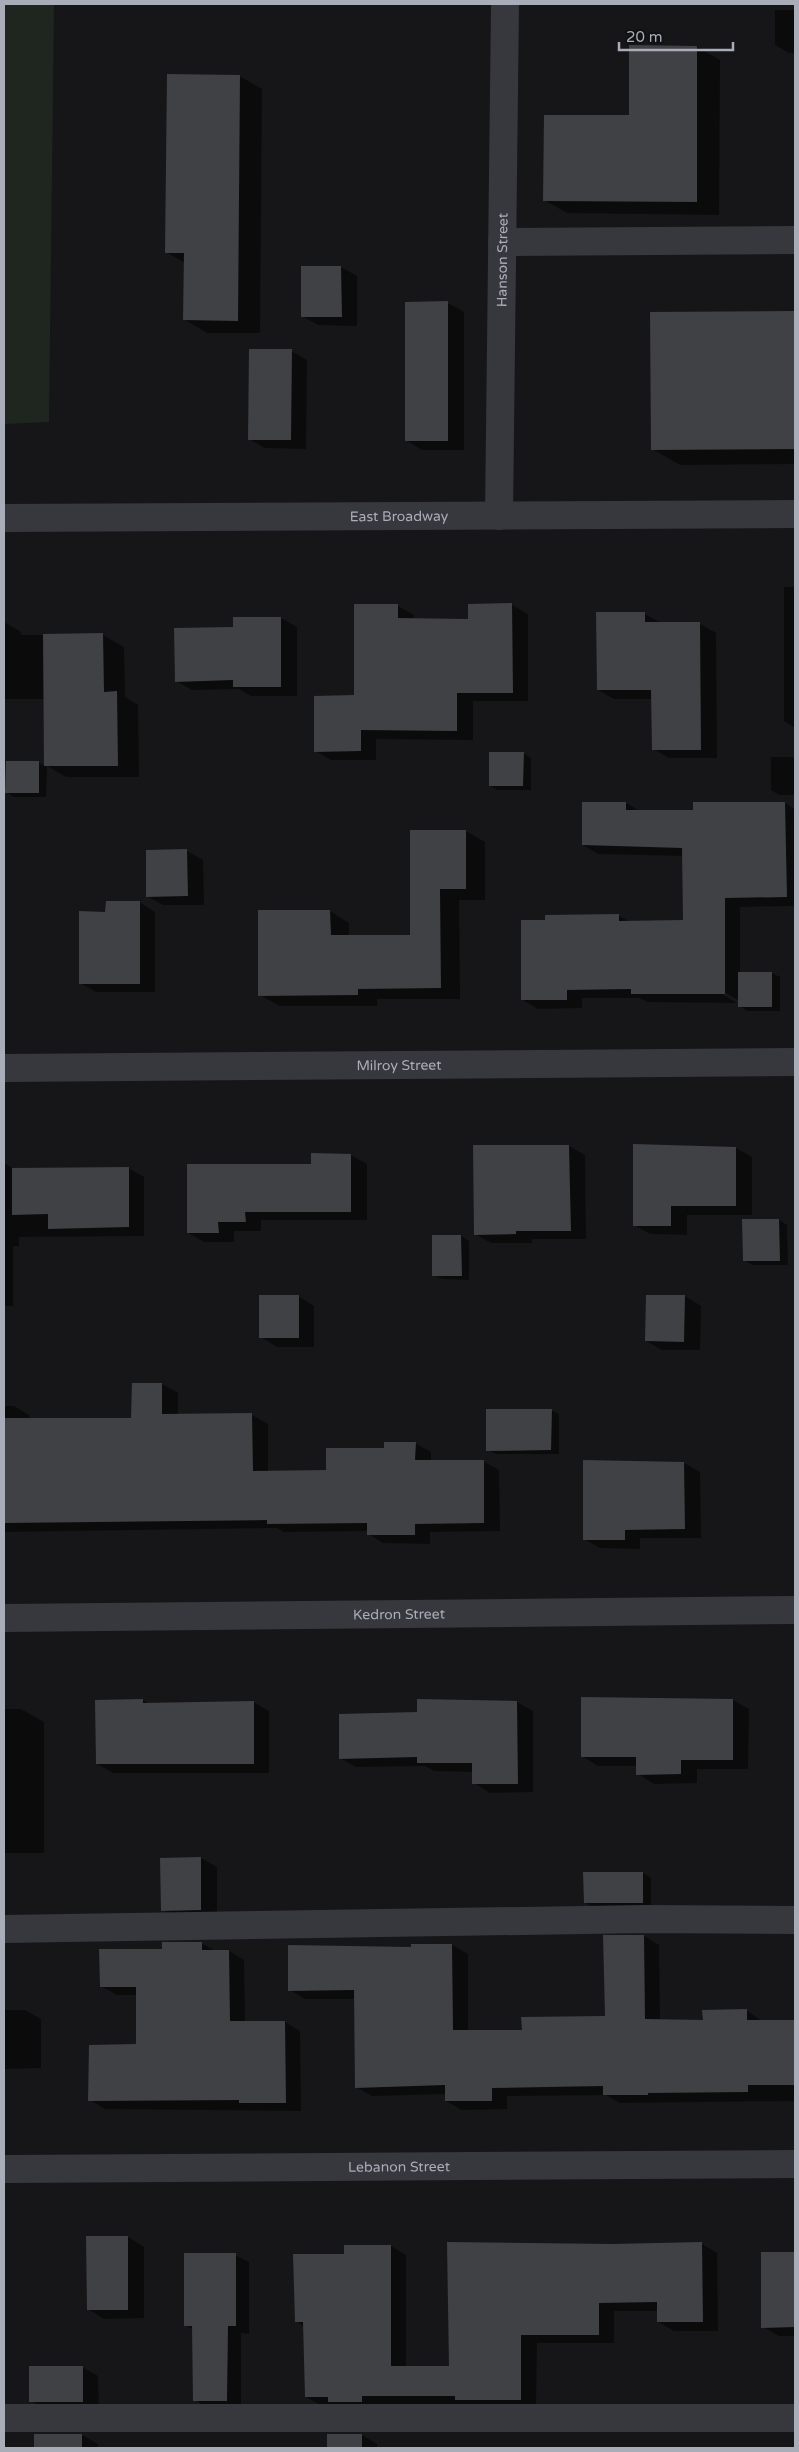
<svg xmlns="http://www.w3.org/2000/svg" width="799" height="2452" viewBox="0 0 799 2452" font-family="'Varela Round',sans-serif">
  <rect width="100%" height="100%" fill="#161618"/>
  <!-- green -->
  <path fill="#1e261f" d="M4 4H54L49 422 4 424Z"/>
  <!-- shadow -->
  <path fill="#0007" d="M775 10H795V53H789L775 45Z
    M630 46 697 47 720 60 719 215 567 213 544 200 630 116Z
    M239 76 262 89 260 333H207L185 320V263L166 252Z
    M341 267 357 276V326L318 325 302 316Z
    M448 303 464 312V450H422L406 440Z
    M795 312V464L680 465 652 449 651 313Z
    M291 351 307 360 306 449 265 448 249 439Z
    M784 587H795V728L784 721Z
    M469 605H512L528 614V701H473V740L376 739V760H331L315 751 355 697 398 606 414 615V620L470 621Z
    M645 614 661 623 700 624 716 633 717 758H669L653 749V699H614L598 690Z
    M235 618H281L297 627V696H251L239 689 192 690 176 681 235 628Z
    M4 622 21 632V635H103L124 647 125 697 138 705 139 777H66L47 766 46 797H14L6 792 39 763 45 766V699H4Z
    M523 753 531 758V790H498L490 786Z
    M771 757H795V795H779L771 790Z
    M626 803 640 811 694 812 785 803 795 809V906L740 907V973H772L780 977V1011H747L740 1006V1001L720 990 719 992 737 1003 648 1002 639 998H582V1008L538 1009 523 1000 619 916 630 922H684V856L598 854 583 845Z
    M466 831 485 842V900H459L460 999H377V1006H279L260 995 330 911 349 923V936H412Z
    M147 851H187L203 860 204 905H163L147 896Z
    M139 902 155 912V992H96L80 983Z
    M569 1146 585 1155 586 1239H532V1243H491L475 1234V1147Z
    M635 1146 736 1148 752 1157V1215H687V1235L650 1234 634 1225Z
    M351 1155 367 1164V1220H261V1231H234V1242H204L188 1233 312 1165Z
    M4 1163 14 1169 128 1168 144 1177V1236L19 1237V1246H13V1306H4Z
    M779 1220 787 1225 788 1265H752L744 1260 743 1221Z
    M461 1236 469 1241V1280L442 1279 434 1275Z
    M298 1296 314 1306V1347H277L261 1337Z
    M685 1296 701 1306 700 1350H662L646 1341Z
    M133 1384H162L178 1393V1415H252L268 1424V1472L327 1471 385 1449 415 1443 431 1452V1461H483L499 1470 500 1531 430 1532V1544L383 1543 368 1534V1531L284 1532 277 1528 4 1532V1406H14L29 1415V1419L133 1420Z
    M551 1410 559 1414V1454H496L488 1450Z
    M684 1463 700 1472 701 1538H640V1549L600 1548 584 1539Z
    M143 1700 149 1704 253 1702 269 1711V1773H113L97 1764Z
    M419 1700 517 1702 533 1711V1792L490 1793 474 1783 473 1772 434 1771 425 1766 356 1767 340 1758 419 1714Z
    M733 1700 749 1709 748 1769H697V1783L654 1784 638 1774 637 1766H598L582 1756Z
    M4 1709H21L44 1722V1853H4Z
    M201 1858 217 1867V1919H179L163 1910Z
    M643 1873 651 1878V1907H593L585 1903Z
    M644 1936 659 1945 660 2021H704L746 2010 762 2021H795V2101L620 2103 606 2095 507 2096V2109L462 2110 446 2101V2094L372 2096 356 2087V1999H305L289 1990 413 1948V1945H452L468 1954V2031H523L606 2017Z
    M201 1943 216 1951H229L244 1960 245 2022H285L300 2031 301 2111 105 2109 90 2100 138 2046 137 1995H117L101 1986 164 1950Z
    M4 2010H25L41 2019V2068L4 2069Z
    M128 2237 144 2247V2318L104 2319 88 2309Z
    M702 2244 717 2253 718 2331H674L658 2322V2311H614V2343H537L536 2408H472L466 2404 322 2406 306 2397 305 2327 296 2321 345 2255 391 2246 406 2255V2367H450L612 2245Z
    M763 2253H795V2336H779L763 2327Z
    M235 2255 249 2262V2334L241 2333V2408H208L195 2400 194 2330 185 2325Z
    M82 2367 98 2376 99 2410H47L31 2401Z
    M35 2435H82L98 2444V2448H35Z
    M329 2435H362L377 2444V2448H328Z"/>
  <!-- building -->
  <path fill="#404145" d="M629 45 697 46V202L543 201 544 115H629Z
    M167 74 240 75 238 321 183 320 184 253H165Z
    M301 266H341L342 317H301Z
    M448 301V441H405V302Z
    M795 311V449L651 450 650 312Z
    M249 349H292L291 440H248Z
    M512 603 513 693H457V731L361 730V751L314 752V696L354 695V604H398V618L468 619V604Z
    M596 612H645V622H700L701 750H652L651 690H597Z
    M233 617H281V687H233V680L175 682 174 628 233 627Z
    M103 633 104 692 117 691 118 766H44L43 634Z
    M489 752H524L523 786H489Z
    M6 761H39V793H5Z
    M582 802H626V810H693V802H785L787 897 725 898V994H631V989L567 990V1000H521V920H545V915L619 914V921L683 920 682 848 582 845Z
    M410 830H466V889H440L441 988 358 989V995L258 996V910H330L331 935H410Z
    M187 849 188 896 146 897V850Z
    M106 901H140V984H79V911L105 912Z
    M738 972H772V1007H738Z
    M633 1144 736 1147V1206H671V1226H633Z
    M473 1145H569L571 1231H516V1234L474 1235Z
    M311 1153 351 1154V1212H245L246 1222H218L219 1233H187V1164H311Z
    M129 1167V1227L48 1229V1214L12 1215V1168Z
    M742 1219H779L780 1261H743Z
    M432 1235H461L462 1276H432Z
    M259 1295H299V1338H259Z
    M646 1295H685L684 1342 645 1341Z
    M132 1383H162V1414L252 1413 253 1471 326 1470V1448H384V1442H416L415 1460H484V1523L415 1524V1535H367V1523L267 1524V1520L4 1523V1418H131Z
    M486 1409H552L551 1450 486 1451Z
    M583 1460 684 1462 685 1529 625 1530V1540H583Z
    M581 1697 733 1699V1760H681V1774L636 1775V1757H581Z
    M143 1699V1703L254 1701V1764H96L95 1700Z
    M417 1699 517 1701 518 1784H472V1763H417V1757L339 1759V1714L417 1712Z
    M201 1857V1910L161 1911 160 1858Z
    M583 1872H643V1903H584Z
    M603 1935H644L645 2019 703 2020 702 2010 747 2009V2020H795V2085H748V2092L648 2093V2095H603V2086L492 2088V2101H445V2085L355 2088 354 1990 288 1991V1945L411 1947V1944H452L453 2030H522L521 2017 605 2016Z
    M162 1942H202V1950H229L230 2021H285L286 2103H239V2100L88 2101 89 2045 136 2044V1987H100L99 1949H162Z
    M86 2236H128V2310H87Z
    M447 2242 612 2244 702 2242 703 2322H657V2302L599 2303V2335H521V2400H455V2396H362V2402H328V2397H305L303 2322H295L293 2254H344V2245H391V2366H449Z
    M761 2252H795V2327L761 2328Z
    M184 2253H236V2326H228L227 2401H193L192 2326H184Z
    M29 2366H83V2402H29Z
    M34 2434H82V2448H34Z
    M327 2434H362V2448H327Z"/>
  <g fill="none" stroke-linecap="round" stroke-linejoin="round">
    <!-- minor -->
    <g stroke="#37383d" stroke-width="28">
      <path d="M502 242 795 240"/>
      <path id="s1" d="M499 516 505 4"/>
      <path id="s2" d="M4 518 795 514"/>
      <path id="s3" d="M4 1068 795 1062"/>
      <path id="s4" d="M4 1618 795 1610"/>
      <path d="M4 1929 645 1919 795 1920"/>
      <path id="s5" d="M4 2169 795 2164"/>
      <path d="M4 2418H795"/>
    </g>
  </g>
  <g text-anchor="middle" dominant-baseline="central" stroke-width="4" stroke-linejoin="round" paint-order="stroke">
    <!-- street labels -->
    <g font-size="14" fill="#a8adb8" stroke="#111113">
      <text stroke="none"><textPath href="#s1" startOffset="256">Hanson Street</textPath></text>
      <text stroke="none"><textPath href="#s2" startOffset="395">East Broadway</textPath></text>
      <text stroke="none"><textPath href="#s3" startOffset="395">Milroy Street</textPath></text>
      <text stroke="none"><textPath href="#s4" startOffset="395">Kedron Street</textPath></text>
      <text stroke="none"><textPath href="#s5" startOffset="395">Lebanon Street</textPath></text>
    </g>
  </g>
  <!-- border -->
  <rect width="799" height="2452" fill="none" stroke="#a8adb8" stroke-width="10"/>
  <!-- scale -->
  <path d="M619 42v8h114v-8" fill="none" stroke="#a8adb8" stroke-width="2.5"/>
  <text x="626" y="42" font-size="15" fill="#a8adb8" stroke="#111113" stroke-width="4" paint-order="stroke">20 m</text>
</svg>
